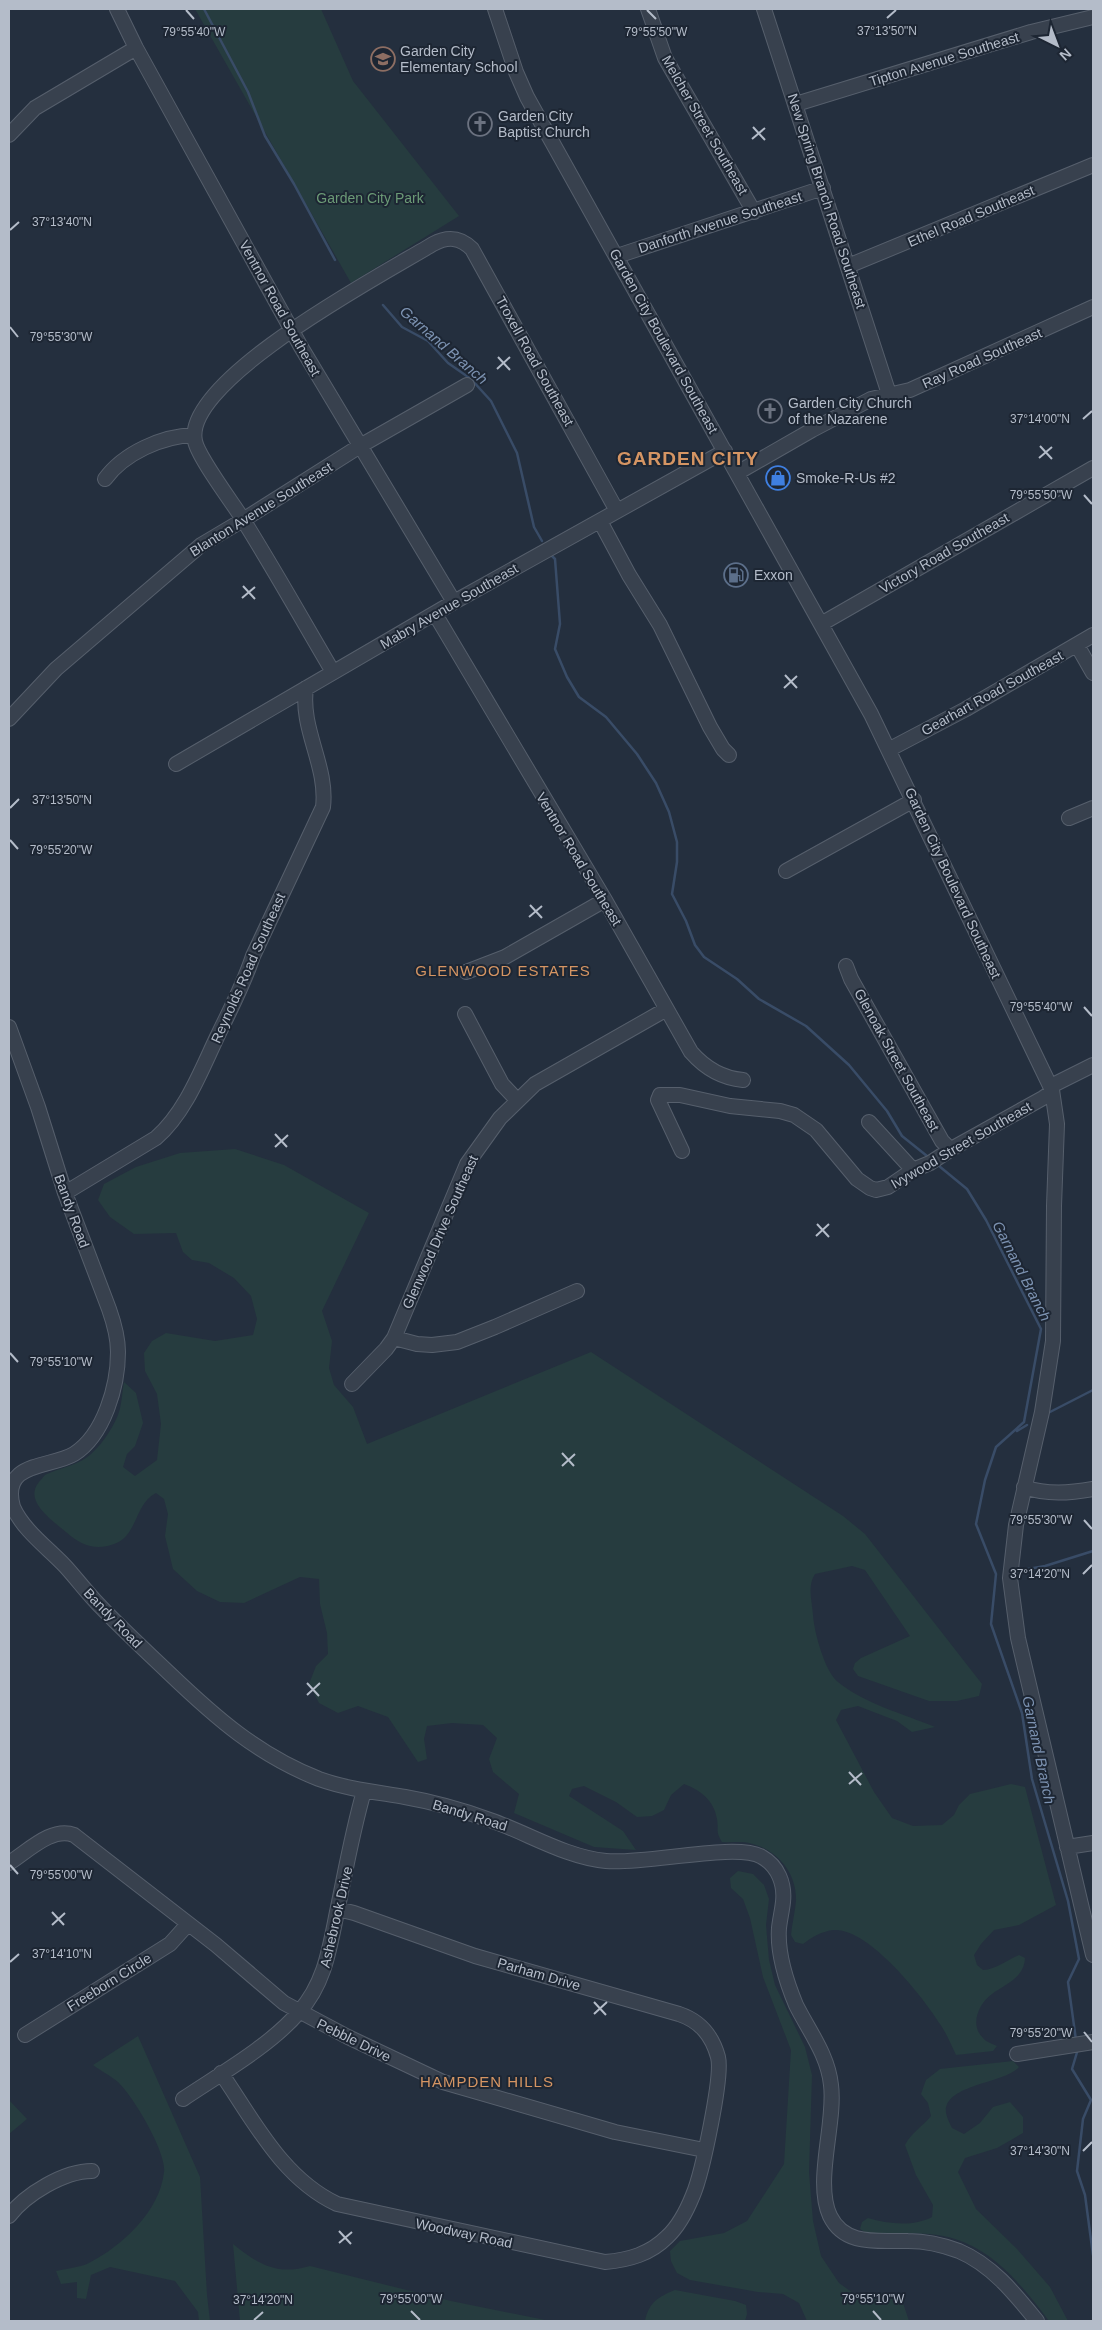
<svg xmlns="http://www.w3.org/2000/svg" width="1102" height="2330" viewBox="0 0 1102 2330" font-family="Arial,sans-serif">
  <rect width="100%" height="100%" fill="#242f3e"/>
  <!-- green -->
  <path fill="#263c3f" d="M195 9H321L353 81 459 216 351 283Z
    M235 1149 284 1165 369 1213 322 1311 332 1341 329 1368 334 1385 353 1407 367 1444 591 1352 843 1516 865 1534 982 1684 979 1696 957 1701H929L858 1676 853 1669 855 1663 861 1658 910 1636 865 1570 852 1566 815 1574C807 1586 812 1601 813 1615 814 1632 825 1672 838 1682 865 1704 904 1714 935 1727L912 1732 897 1721 858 1706 841 1710 836 1720 874 1792 892 1818 913 1826 942 1825 954 1815 959 1805 970 1794 1011 1784 1025 1787 1056 1905 1019 1925 994 1930 981 1944 974 1955 977 1965 983 1970C997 1969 1007 1960 1019 1955L1025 1958C1024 1978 1006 1984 992 1994 979 2003 969 2025 983 2038 986 2042 993 2044 997 2046L993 2051 956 2055C951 2045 947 2034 940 2024 923 1997 869 1928 834 1930 822 1931 812 1937 803 1944L795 1942 791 1935C792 1924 795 1912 796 1901 797 1873 777 1849 749 1843 741 1841 731 1843 722 1842 715 1830 719 1831 717 1819 714 1801 701 1790 684 1784L671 1795 664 1810 652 1816 637 1817 616 1802 584 1786 572 1789 569 1796 623 1831 636 1850 594 1847 514 1813 519 1794 493 1772 489 1759 497 1738 483 1725 452 1723 427 1726 424 1739 427 1759 418 1762 388 1717 358 1706 338 1713 319 1703 309 1684 316 1666 328 1654 327 1633 320 1604 319 1579 300 1577 244 1603 220 1602 197 1591 173 1569 165 1536 168 1514 164 1499 156 1493C134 1504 138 1536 114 1544 96 1551 80 1545 66 1532 53 1521 23 1501 39 1482 42 1479 44 1475 47 1474 60 1468 74 1466 86 1458 99 1449 112 1430 118 1415 122 1405 122 1392 124 1382L136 1393 143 1423 135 1446 127 1454 123 1467 135 1476 157 1460 161 1424 157 1394 145 1371 144 1353 152 1341 166 1333 215 1341 253 1335 257 1319 251 1296 234 1278 209 1263 192 1260 183 1252 176 1233 134 1234 110 1217 98 1200 104 1184 136 1167 180 1153Z
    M738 1871 753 1874 764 1885 769 1899 766 1925 769 1960 775 1985 805 2047 812 2075 809 2172 813 2221 821 2256 839 2283 853 2293H881L903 2303 909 2321H807L799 2303 783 2294 758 2292 690 2280 677 2273 671 2261 670 2251 680 2241 724 2233 747 2221 784 2164 791 2050 763 1977 750 1918 743 1899 731 1888 730 1878Z
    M138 2036 200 2177 207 2295 210 2321H199L198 2312 175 2281 110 2267 91 2275 86 2299 77 2298V2282L61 2284 56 2271C65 2269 81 2267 89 2263 122 2246 160 2211 164 2172 167 2153 133 2096 118 2082 111 2076 101 2071 93 2065Z
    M1013 2061 1019 2067C1005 2084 943 2084 946 2113 947 2118 950 2124 952 2128L964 2134 980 2123 993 2107 1010 2102 1023 2117V2133L997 2148 965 2158 958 2172 976 2209 1017 2249 1050 2287 1068 2321H1049C1025 2289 995 2251 955 2239 927 2230 895 2235 866 2233L860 2229 862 2222 868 2218C888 2224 913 2227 932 2217L933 2205 916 2175 905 2145C911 2133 922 2127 931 2116L928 2103 921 2094 926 2080 940 2069Z
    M9 2100 27 2119 9 2134Z
    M233 2244C258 2264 277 2276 310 2266L451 2301 550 2321H240Z
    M675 2290 735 2301 746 2305 747 2314 745 2321H645C649 2302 658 2297 675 2290Z"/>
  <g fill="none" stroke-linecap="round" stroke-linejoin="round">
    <!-- stream -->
    <path stroke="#394c67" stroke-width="2.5" d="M204 9 248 92 265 136 294 184 335 260
      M383 305 402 327 428 341 448 363 471 379 491 401 517 453 534 527 542 541
      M552 556 555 559 560 624 555 649 567 677 579 697 606 717 637 754 656 783 669 812 677 842V862L672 894 686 921 695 945 704 957 737 979 759 999 806 1026 849 1065 887 1111 902 1136 927 1156
      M939 1166 967 1189 986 1220 1041 1329 1024 1422 996 1447 985 1480 976 1524 996 1574 991 1624 1022 1713 1032 1779 1068 1901 1079 1959 1068 1982 1076 2040
      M1050 1412 1093 1390
      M1017 1431 1027 1425
      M1017 1571 1045 1566 1093 1551
      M1078 2049 1072 2069 1091 2100 1083 2119 1077 2171 1085 2195 1093 2255"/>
    <!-- minor casing -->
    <g stroke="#565f6c" stroke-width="16">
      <path id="minor" d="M117 9 136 48 301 347 454 602
        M495 9 516 72 527 97 871 714 1052 1090 1057 1124 1054 1206 1053 1341 1042 1412 1016 1525 1010 1578 1018 1638 1093 1955
        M648 9 665 58 754 212
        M764 9 889 394
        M796 104 1031 32 1093 17
        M9 135 35 108 136 48
        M617 256 823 188
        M848 266 1093 165
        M737 473 812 430 871 399 910 390 1093 307
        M105 479C124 453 162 436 194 435
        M600 521 629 575 660 625 710 727 723 749 729 755
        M435 614 605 900 691 1052C705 1068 721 1078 743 1080
        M821 624 1093 468
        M1077 645 1093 673
        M333 672C303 621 274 569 242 518 232 502 198 457 195 441 182 380 387 272 433 244 448 236 460 237 472 249L617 511
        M9 719 56 669 201 545 243 520 360 446 467 385
        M890 749 966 709 1093 635
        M176 764 454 602 725 451
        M1069 818 1093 808
        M786 871 914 800
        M846 966 851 979 942 1141 948 1147 953 1148
        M466 972 505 957 605 900
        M465 1014 502 1084 517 1100
        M9 1027 38 1107 65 1193 109 1309C114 1323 118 1337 118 1352 118 1386 104 1435 74 1454 51 1468 0 1461 13 1507 23 1530 48 1548 65 1566 77 1579 87 1593 100 1606 122 1629 146 1651 169 1673 216 1718 258 1755 319 1779 347 1789 376 1792 405 1797 434 1802 462 1810 490 1820 528 1833 565 1857 606 1861 644 1865 737 1842 762 1857 778 1866 785 1884 783 1902 782 1911 780 1919 779 1928 777 1954 786 1981 796 2005 809 2031 828 2055 831 2085 836 2122 814 2182 830 2216 845 2247 879 2240 908 2241 925 2241 943 2245 959 2251 992 2265 1015 2294 1037 2321
        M869 1122 913 1170
        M682 1151 658 1100 660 1095H680L730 1106 780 1111 794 1115 816 1130 857 1179 870 1188 876 1190 888 1187 913 1170 930 1163 953 1148 1043 1098 1049 1094 1055 1084 1093 1065
        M65 1193 156 1138C185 1113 201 1071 217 1037 230 1010 244 984 253 956L323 807C328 766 300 729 306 688
        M394 1338 417 1344 432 1345 457 1342 495 1327 577 1291
        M352 1384 386 1349 394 1338 467 1164 500 1118 535 1084 665 1010
        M1024 1487C1047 1495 1070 1493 1093 1489
        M1067 1847 1093 1843
        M9 1863C27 1852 52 1826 74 1835L216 1945 284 2003 348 2037 443 2082 615 2132 704 2150
        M25 2035 170 1944 188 1924
        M1017 2054 1093 2042
        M221 2073C254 2121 282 2178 337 2204L605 2262C629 2260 650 2254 667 2237 679 2226 687 2210 693 2195 702 2174 723 2076 718 2057 712 2035 700 2021 679 2014L475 1956 354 1913 338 1909
        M183 2099C220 2074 270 2046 299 2012 326 1982 330 1945 338 1907 346 1868 353 1829 364 1791
        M9 2216C26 2194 64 2171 92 2171"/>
    </g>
    <!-- minor -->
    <use href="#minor" stroke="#38414e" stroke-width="14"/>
  </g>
  <!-- ticks -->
  <path fill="none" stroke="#b4bcc9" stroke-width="2" d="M186 10 194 19M647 10 656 19M887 18 896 10M753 127 765 140M752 139 765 128M10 230 19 222M10 327 18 337M498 357 510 370M497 369 510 357M1083 419 1092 411M1040 446 1052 459M1039 458 1052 447M1084 495 1092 504M243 586 255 599M242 598 255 587M785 675 797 688M784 688 797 676M10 808 19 799M10 840 18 849M530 905 542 918M529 917 542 906M1084 1007 1092 1016M275 1134 287 1147M275 1147 288 1135M817 1224 829 1237M816 1236 829 1224M10 1353 18 1362M562 1453 574 1466M562 1466 575 1454M1084 1520 1092 1529M1083 1574 1092 1565M307 1683 319 1696M307 1695 320 1683M849 1772 861 1785M849 1784 862 1773M10 1865 18 1874M52 1912 64 1925M52 1925 65 1913M10 1962 19 1954M594 2002 606 2015M594 2014 607 2002M1084 2032 1092 2042M1083 2151 1092 2142M339 2231 351 2244M339 2243 352 2232M411 2311 420 2320M873 2311 881 2320M254 2320 263 2312"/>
  <!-- icons -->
  <defs>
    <g id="school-ring" transform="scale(1.25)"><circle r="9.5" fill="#1d2633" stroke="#8d6e63" stroke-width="1.5"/><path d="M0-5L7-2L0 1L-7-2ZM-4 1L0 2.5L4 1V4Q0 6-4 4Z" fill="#8d6e63"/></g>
    <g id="church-ring" transform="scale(1.25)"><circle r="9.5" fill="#1d2633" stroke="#6b7280" stroke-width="1.5"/><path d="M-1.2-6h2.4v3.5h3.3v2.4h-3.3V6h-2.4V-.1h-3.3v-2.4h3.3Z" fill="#6b7280"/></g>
    <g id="shop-ring" transform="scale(1.25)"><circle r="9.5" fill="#1d2633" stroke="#3f7fe0" stroke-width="1.5"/><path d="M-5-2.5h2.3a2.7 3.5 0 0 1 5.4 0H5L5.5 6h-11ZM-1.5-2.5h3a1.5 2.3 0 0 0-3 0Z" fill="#3f7fe0"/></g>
    <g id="fuel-ring" transform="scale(1.25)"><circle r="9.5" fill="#1d2633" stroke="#5c6f8a" stroke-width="1.5"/><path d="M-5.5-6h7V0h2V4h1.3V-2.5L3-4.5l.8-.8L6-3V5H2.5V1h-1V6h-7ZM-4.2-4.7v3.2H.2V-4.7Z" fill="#5c6f8a"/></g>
  </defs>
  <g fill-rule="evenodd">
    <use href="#school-ring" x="383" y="59"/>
    <use href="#church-ring" x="480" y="124"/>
    <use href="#church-ring" x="770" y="411"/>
    <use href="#shop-ring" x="778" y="478"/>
    <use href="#fuel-ring" x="736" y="575"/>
  </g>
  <g text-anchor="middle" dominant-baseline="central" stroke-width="4" stroke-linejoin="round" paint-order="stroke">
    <!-- poi labels -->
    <g font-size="14" fill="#b4bcc9" stroke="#1d2633" text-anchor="start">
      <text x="400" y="51">Garden City<tspan x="400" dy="16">Elementary School</tspan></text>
      <text x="498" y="116">Garden City<tspan x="498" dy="16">Baptist Church</tspan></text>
      <text x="788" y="403">Garden City Church<tspan x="788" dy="16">of the Nazarene</tspan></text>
      <text x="796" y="478">Smoke-R-Us #2</text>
      <text x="754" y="575">Exxon</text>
    </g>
    <!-- street labels -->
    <g font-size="14" fill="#b4bcc9" stroke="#1d2633">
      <text transform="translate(944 59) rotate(-17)">Tipton Avenue Southeast</text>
      <text transform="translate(705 125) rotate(60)">Melcher Street Southeast</text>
      <text transform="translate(827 201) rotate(72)">New Spring Branch Road Southeast</text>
      <text transform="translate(971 216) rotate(-23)">Ethel Road Southeast</text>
      <text transform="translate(720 222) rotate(-18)">Danforth Avenue Southeast</text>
      <text transform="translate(280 308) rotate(61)">Ventnor Road Southeast</text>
      <text transform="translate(664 341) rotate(61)">Garden City Boulevard Southeast</text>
      <text transform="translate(982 358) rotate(-24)">Ray Road Southeast</text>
      <text transform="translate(535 361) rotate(61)">Troxell Road Southeast</text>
      <text transform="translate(261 509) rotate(-32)">Blanton Avenue Southeast</text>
      <text transform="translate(944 553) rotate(-30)">Victory Road Southeast</text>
      <text transform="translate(449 606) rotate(-30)">Mabry Avenue Southeast</text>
      <text transform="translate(992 693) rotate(-29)">Gearhart Road Southeast</text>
      <text transform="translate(579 859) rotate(59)">Ventnor Road Southeast</text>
      <text transform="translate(953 883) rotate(65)">Garden City Boulevard Southeast</text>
      <text transform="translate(248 968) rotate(-66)">Reynolds Road Southeast</text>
      <text transform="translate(897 1060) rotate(61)">Glenoak Street Southeast</text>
      <text transform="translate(961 1145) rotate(-30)">Ivywood Street Southeast</text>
      <text transform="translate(72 1211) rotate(70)">Bandy Road</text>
      <text transform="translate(440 1232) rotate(-66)">Glenwood Drive Southeast</text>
      <text transform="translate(113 1618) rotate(46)">Bandy Road</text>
      <text transform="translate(470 1815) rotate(17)">Bandy Road</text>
      <text transform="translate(336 1917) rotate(-77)">Ashebrook Drive</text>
      <text transform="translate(539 1974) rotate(16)">Parham Drive</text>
      <text transform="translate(109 1982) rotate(-32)">Freeborn Circle</text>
      <text transform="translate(354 2040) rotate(26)">Pebble Drive</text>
      <text transform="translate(464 2233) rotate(12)">Woodway Road</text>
    </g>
    <!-- park labels -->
    <g font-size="14" fill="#6b9a76" stroke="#1d2633">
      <text x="370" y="198">Garden City Park</text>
    </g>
    <!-- water labels -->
    <g font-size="15" font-style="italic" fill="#7c92b1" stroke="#1d2633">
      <text transform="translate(444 345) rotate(41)">Garnand Branch</text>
      <text transform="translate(1022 1271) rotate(63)">Garnand Branch</text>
      <text transform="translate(1039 1750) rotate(78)">Garnand Branch</text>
    </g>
    <!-- neighbourhood labels -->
    <g font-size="15" letter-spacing="1" fill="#d59563" stroke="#1d2633">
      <text x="503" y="970">GLENWOOD ESTATES</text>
      <text x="487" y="2081">HAMPDEN HILLS</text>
    </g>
    <!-- district labels -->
    <g font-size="19" font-weight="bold" letter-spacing="1" fill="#d59563" stroke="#1d2633">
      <text x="688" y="458">GARDEN CITY</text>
    </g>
  </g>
  <g font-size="12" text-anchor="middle" fill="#b4bcc9" stroke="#1d2633" stroke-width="4" stroke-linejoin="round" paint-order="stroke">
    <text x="887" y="35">37°13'50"N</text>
    <text x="194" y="36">79°55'40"W</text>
    <text x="656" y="36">79°55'50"W</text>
    <text x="62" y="226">37°13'40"N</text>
    <text x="61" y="341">79°55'30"W</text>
    <text x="1040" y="423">37°14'00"N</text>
    <text x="1041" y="499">79°55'50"W</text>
    <text x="62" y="804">37°13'50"N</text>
    <text x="61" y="854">79°55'20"W</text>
    <text x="1041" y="1011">79°55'40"W</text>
    <text x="61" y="1366">79°55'10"W</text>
    <text x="1041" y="1524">79°55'30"W</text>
    <text x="1040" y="1578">37°14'20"N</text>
    <text x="61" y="1879">79°55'00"W</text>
    <text x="62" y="1958">37°14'10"N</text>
    <text x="1041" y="2037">79°55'20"W</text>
    <text x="1040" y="2155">37°14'30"N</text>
    <text x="411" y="2303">79°55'00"W</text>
    <text x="873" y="2303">79°55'10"W</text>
    <text x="263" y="2304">37°14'20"N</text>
  </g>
  <!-- border -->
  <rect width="1102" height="2330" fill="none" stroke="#b4bcc9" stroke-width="20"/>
  <!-- north arrow -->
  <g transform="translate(1057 45) rotate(138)" stroke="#1d2633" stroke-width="4" paint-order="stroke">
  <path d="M0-4L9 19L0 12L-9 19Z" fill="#b4bcc9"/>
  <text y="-8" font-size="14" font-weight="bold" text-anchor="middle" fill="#b4bcc9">N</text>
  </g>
</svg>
